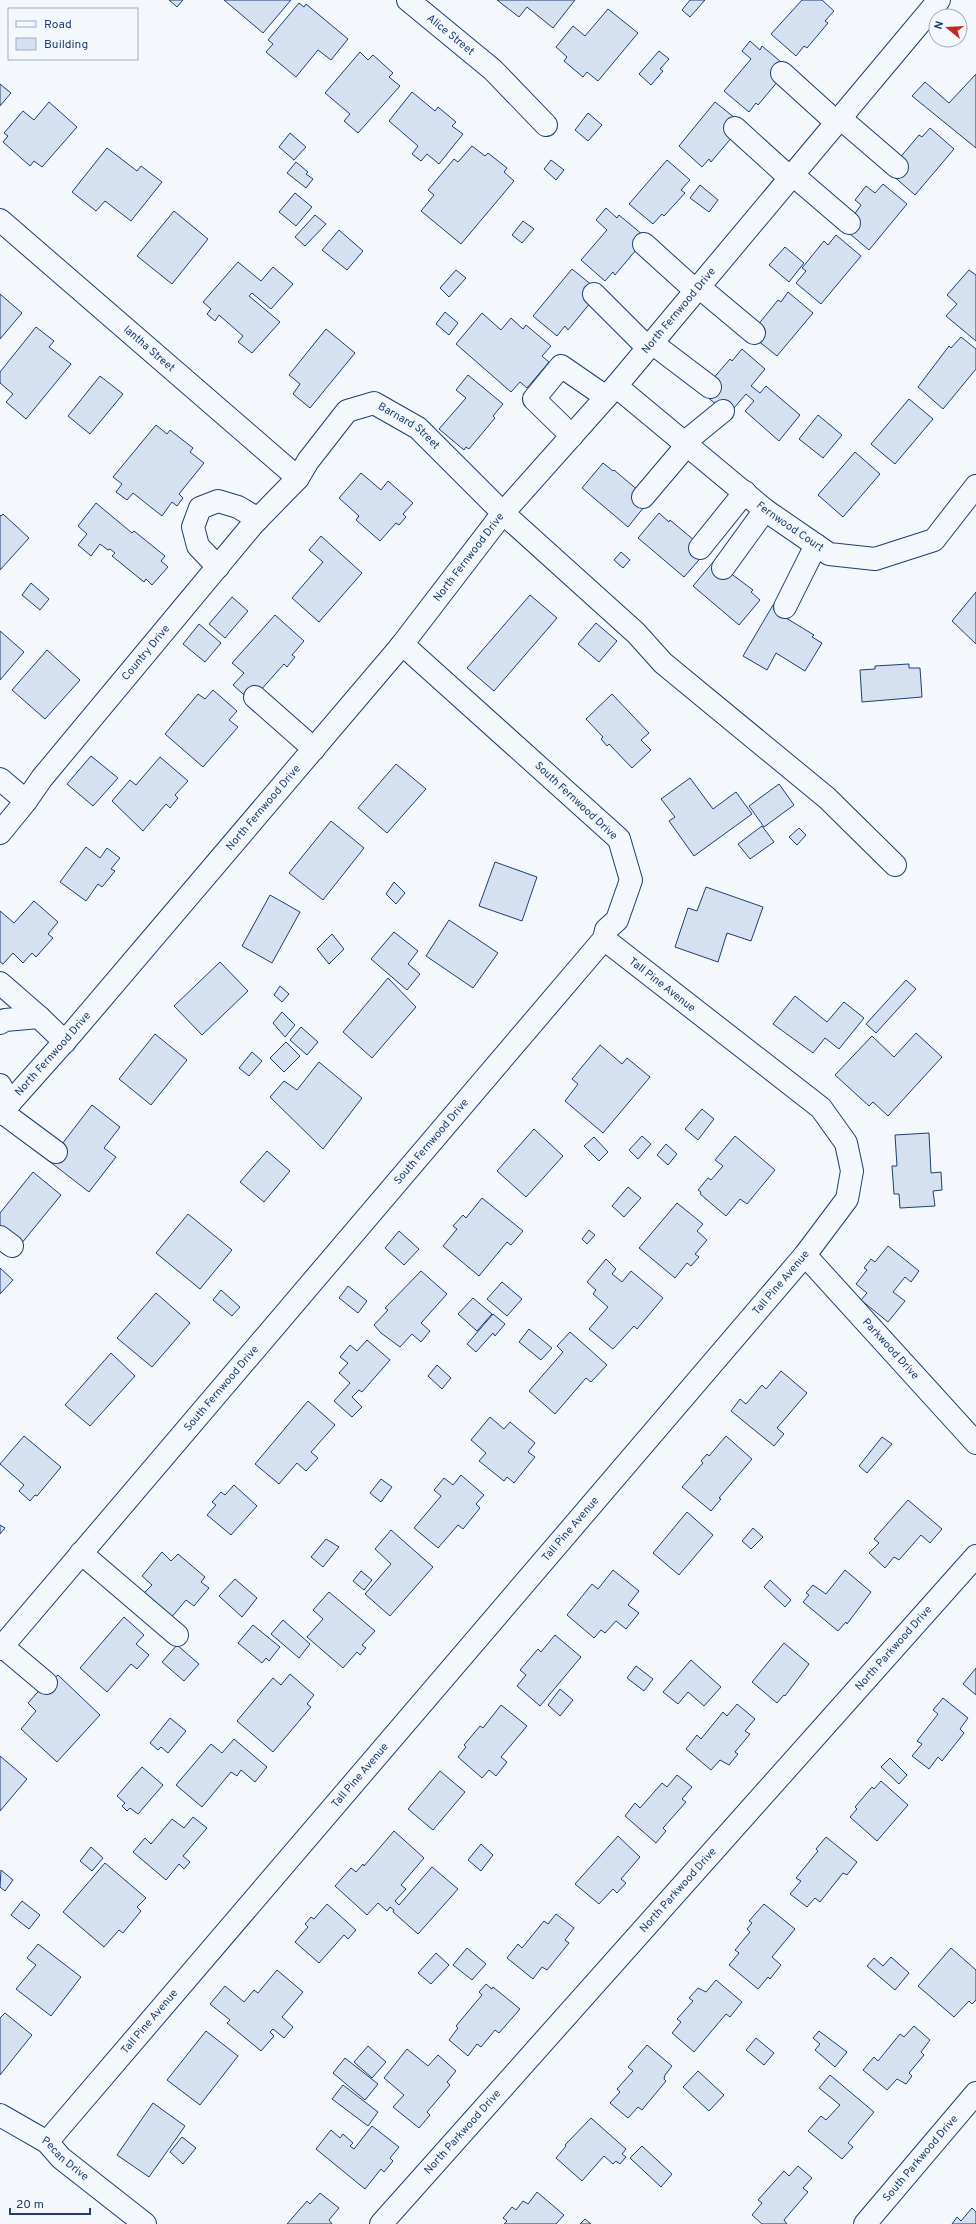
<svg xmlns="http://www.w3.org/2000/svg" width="976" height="2224" viewBox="0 0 976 2224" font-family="Overpass,sans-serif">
  <rect width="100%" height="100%" fill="#f4f7fb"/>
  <!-- building -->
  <path fill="#d5e0f0" stroke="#1d3f73" d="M169 0H183L177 7Z
    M224 0H291L263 33Z
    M497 0H575L553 28 527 7 519 17Z
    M690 0H705L690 17 682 10Z
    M802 0H822L834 11 825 21 828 23 807 48 804 46 796 56 771 34Z
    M299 3 304 7 306 4 348 39 331 60 318 50 296 77 266 52 273 44 268 40Z
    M608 9 638 33 598 81 587 72 583 77 564 61 567 57 556 47 573 26 585 36Z
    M750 41 760 50 762 46 787 67 779 80 758 105 756 103 749 112 724 91 751 59 742 51Z
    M659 51 669 59 660 69 663 71 651 85 639 74Z
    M360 52 368 60 373 55 393 73 389 77 400 86 358 133 344 121 350 114 325 93Z
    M976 74V148L912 96 925 82 949 103Z
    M0 84 11 93 0 106Z
    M412 92 435 111 438 107 456 122 452 126 463 134 439 164 427 154 421 161 412 154 418 146 389 121Z
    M49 102 77 127 42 167 34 161 30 166 3 142 8 136 4 133 23 111 34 120Z
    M715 102 740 122 733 136 711 162 709 159 702 167 679 146Z
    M588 113 602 125 588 141 575 130Z
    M930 128 954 149 915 195 891 174 898 160 919 135 922 137Z
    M290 133 306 147 294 160 279 147Z
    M472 146 485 156 488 153 507 168 504 172 514 181 461 244 421 211 434 195 428 190 454 159 458 162Z
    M107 148 137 171 141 166 162 182 131 221 105 201 96 211 72 192Z
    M551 160 564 170 556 180 544 169Z
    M667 160 690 180 681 190 685 193 664 216 662 214 653 224 629 204Z
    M296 162 308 172 306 174 313 179 306 188 287 173Z
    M883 184 907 204 869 250 844 229 861 205 855 200 866 186 875 193Z
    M700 185 718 200 709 212 690 198Z
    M295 193 312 207 296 226 279 212Z
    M606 208 617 218 619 215 643 235 633 248 636 250 615 275 613 272 605 281 581 260 607 230 596 220Z
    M174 211 208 239 172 284 137 256Z
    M315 215 326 224 305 246 295 237Z
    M523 221 534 229 522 243 512 235Z
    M339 230 363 251 347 270 322 250Z
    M836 235 861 256 821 304 796 283 806 271 802 268 824 241 828 245Z
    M785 247 804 263 789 282 769 265Z
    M238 262 261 281 273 267 293 284 271 309 252 293 249 296 280 322 252 353 238 342 243 336 219 315 215 321 207 314 211 309 203 302Z
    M572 269 598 290 591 302 568 330 565 326 557 336 533 316Z
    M456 270 466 278 449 297 440 288Z
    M969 270 976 275V341L946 316 957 304 947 295Z
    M788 292 813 313 777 356 752 336 757 326 778 300 781 302Z
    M0 294 22 313 0 339Z
    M445 312 458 323 449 335 436 324Z
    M482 313 501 330 511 318 523 329 526 325 551 346 542 356 549 362 527 388 520 382 511 392 456 344Z
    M36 327 54 341 49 347 71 364 26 419 6 402 13 394 0 383V372Z
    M326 329 355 353 310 408 293 394 300 384 289 375Z
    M961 337 976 349V369L943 409 918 387 949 346 951 348Z
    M742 349 765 369 751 386 760 393 766 386 800 415 779 441 745 411 754 401 746 394 728 415 704 394 711 381 730 359 732 361Z
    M468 375 503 404 493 416 495 418 469 449 466 447 464 450 439 429 466 398 456 390Z
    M100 376 123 394 90 434 68 416Z
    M909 399 933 419 895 464 871 444Z
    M818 415 842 435 823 458 799 439Z
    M156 425 167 434 170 430 193 448 190 452 204 463 179 494 183 498 177 506 172 502 162 516 133 493 127 500 116 492 122 484 113 477Z
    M855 452 880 474 843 517 818 495Z
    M603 463 613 471 614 470 639 491 648 502 628 527 582 488Z
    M361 473 381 490 388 481 413 503 403 514 406 517 399 525 396 523 380 541 356 520 359 516 339 498Z
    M96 503 132 533 134 531 165 556 161 561 168 567 152 585 146 579 144 582 112 556 115 553 110 549 108 550 100 544 91 556 78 545 87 534 78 526Z
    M659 513 669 522 670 520 695 541 705 553 684 577 638 538Z
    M3 514 29 538 0 570V515L1 516Z
    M321 536 362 573 319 622 292 598 323 562 309 550Z
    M621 552 630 560 623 568 614 560Z
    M714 561 753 590 751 592 760 600 739 625 693 586Z
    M31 583 49 599 40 610 22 595Z
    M976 592V644L952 621Z
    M530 595 557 618 494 691 467 668Z
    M232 597 248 611 225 638 209 624Z
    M773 605 789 615 786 618 814 635 812 637 822 643 805 671 776 653 767 670 743 656Z
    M275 615 304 641 292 655 295 657 287 667 284 664 251 701 233 685 244 673 232 663Z
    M596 623 617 641 599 662 578 644Z
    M199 624 221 643 205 662 183 644Z
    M0 631 24 652 0 680Z
    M47 650 80 680 45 719 12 690Z
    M909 664V668H920L922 697 862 702 860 670 875 669V666Z
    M213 690 237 711 229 720 238 727 203 767 165 734 198 694 205 699Z
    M612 694 649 733 641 740 651 750 632 768 609 744 607 746 601 739 603 737 586 719Z
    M91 756 118 778 93 806 67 784Z
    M160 757 188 781 175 795 178 798 170 808 166 804 143 831 112 801 130 780 136 785Z
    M396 764 426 789 387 833 358 808Z
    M690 778 713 809 736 792 752 814 694 856 669 821 675 817 661 799Z
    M779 784 794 805 764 827 749 806Z
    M331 821 364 848 323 900 289 873Z
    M762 826 774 842 750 859 738 844Z
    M799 828 806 835 797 845 789 837Z
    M86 847 100 858 107 848 120 858 111 869 115 871 102 887 98 884 86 901 60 882Z
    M495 862 537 877 522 921 479 906Z
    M394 882 405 893 396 904 386 894Z
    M706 887 763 907 751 941 727 933 718 962 675 947 688 908 697 911Z
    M270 895 300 912 272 963 242 946Z
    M34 901 58 922 48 934 53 938 36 957 32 953 23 963 13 953 3 964 0 962V911L14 923Z
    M449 920 498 953 473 988 426 956Z
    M394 932 418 951 408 964 420 974 407 990 371 959Z
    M332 934 344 949 329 964 317 949Z
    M220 962 248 991 202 1035 174 1006Z
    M388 978 416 1007 372 1058 343 1032Z
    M906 980 916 989 876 1033 866 1024Z
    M280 986 289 994 282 1002 274 995Z
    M795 996 827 1022 844 1002 864 1018 839 1049 825 1038 813 1053 773 1024Z
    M282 1012 295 1025 285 1037 273 1023Z
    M301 1027 318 1042 307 1055 290 1040Z
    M916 1033 942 1057 888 1116 873 1102 869 1106 835 1075 872 1036 894 1057Z
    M155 1034 187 1060 151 1105 119 1079Z
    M286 1042 300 1056 284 1072 270 1058Z
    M600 1045 622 1064 627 1058 650 1077 603 1133 565 1101 578 1084 572 1079Z
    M252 1052 262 1061 249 1076 239 1068Z
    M319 1062 362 1098 323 1149 270 1097 284 1081 297 1090Z
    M92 1105 120 1127 104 1148 116 1157 89 1192 49 1161Z
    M702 1109 714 1119 698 1140 685 1129Z
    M534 1129 563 1156 526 1197 497 1171Z
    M929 1133 931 1173 941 1172 942 1190 933 1191 935 1206 900 1208 899 1194H894L892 1166H897L895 1135Z
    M642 1136 651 1144 638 1159 629 1150Z
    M735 1136 775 1170 747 1204 740 1199 726 1216 700 1194 701 1192 698 1190 708 1178 711 1180 723 1166 715 1160Z
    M594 1137 608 1152 599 1161 584 1146Z
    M666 1144 677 1154 668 1165 657 1155Z
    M267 1151 290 1171 264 1202 240 1182Z
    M33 1172 61 1195 21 1244 0 1227V1213Z
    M628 1187 641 1198 624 1217 612 1206Z
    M482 1198 523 1231 511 1245 507 1242 479 1276 443 1246 457 1229 453 1226 463 1215 466 1218Z
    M677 1203 703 1224 697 1231 707 1240 695 1254 699 1257 691 1266 687 1263 675 1278 639 1248Z
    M188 1214 232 1250 200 1289 156 1253Z
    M589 1230 595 1235 587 1244 582 1239Z
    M399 1231 419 1249 404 1265 385 1248Z
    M888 1246 919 1271 911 1282 905 1277 893 1292 905 1301 888 1322 861 1300 867 1293 856 1284 867 1270 864 1268 871 1259 875 1262Z
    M606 1259 616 1269 612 1274 622 1282 631 1271 663 1298 637 1329 634 1326 613 1349 589 1329 608 1307 593 1294 596 1290 587 1282Z
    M0 1268 13 1280 0 1294Z
    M421 1271 447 1294 421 1323 430 1331 421 1342 412 1334 400 1347 381 1333 374 1325 388 1310 385 1308Z
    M502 1282 522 1299 507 1316 487 1299Z
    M348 1286 367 1301 358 1313 339 1298Z
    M221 1290 240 1307 232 1316 213 1300Z
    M156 1293 190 1323 152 1367 117 1338Z
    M473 1298 492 1314 477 1331 458 1314Z
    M493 1314 505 1324 495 1336 493 1333 476 1352 467 1344Z
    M529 1329 552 1348 541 1360 519 1342Z
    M570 1332 607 1365 591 1382 586 1378 555 1414 529 1391 563 1352 557 1346Z
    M367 1340 390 1360 362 1392 359 1390 352 1397 362 1407 352 1417 334 1401 350 1383 339 1373 348 1363 340 1357 350 1345 357 1351Z
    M111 1353 135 1376 90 1426 65 1405Z
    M437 1365 451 1378 442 1389 428 1376Z
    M781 1371 807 1393 777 1428 784 1434 774 1446 731 1411 740 1399 746 1404 762 1385 766 1389Z
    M308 1401 335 1425 311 1452 318 1458 306 1471 297 1463 279 1484 255 1464Z
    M490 1417 504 1429 510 1422 535 1443 528 1452 535 1457 514 1483 507 1477 504 1481 479 1461 486 1453 471 1440Z
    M24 1436 61 1467 37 1496 35 1495 30 1501 19 1491 24 1485 0 1464Z
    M726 1436 752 1459 719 1498 721 1499 711 1511 682 1487 703 1463 701 1461 707 1454 709 1456Z
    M882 1437 892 1444 867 1473 859 1466Z
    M461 1475 484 1495 476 1504 480 1508 463 1529 458 1525 438 1548 414 1528 441 1496 434 1490 444 1478 453 1485Z
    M381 1479 392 1487 381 1502 370 1493Z
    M234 1485 257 1506 231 1535 207 1515 216 1505 212 1502 221 1492 225 1495Z
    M908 1500 942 1529 930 1543 921 1535 899 1560 894 1557 885 1568 869 1553 879 1543 874 1539Z
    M687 1512 713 1535 679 1575 653 1553Z
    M0 1525 5 1528 0 1534Z
    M753 1528 763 1537 751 1549 742 1541Z
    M391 1530 433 1567 390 1616 365 1594 391 1564 375 1549Z
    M326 1539 339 1547 323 1567 311 1557Z
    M162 1552 171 1561 178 1554 205 1577 201 1582 209 1588 194 1606 186 1600 170 1619 142 1595 152 1585 142 1576Z
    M613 1570 639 1591 628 1605 639 1613 626 1629 616 1621 605 1633 601 1630 594 1638 567 1615 592 1584 598 1589Z
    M845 1570 871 1592 847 1624 846 1622 838 1631 803 1602 809 1595 806 1593 813 1585 826 1594Z
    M361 1571 372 1580 364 1590 353 1581Z
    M235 1579 257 1598 242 1617 219 1596Z
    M770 1580 791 1600 785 1607 764 1587Z
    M329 1592 375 1631 362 1645 366 1648 360 1655 357 1652 343 1668 307 1637 323 1619 313 1610Z
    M124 1617 144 1635 136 1644 149 1655 137 1669 131 1664 107 1692 80 1668Z
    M283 1620 310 1644 299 1658 271 1634Z
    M253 1625 280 1647 269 1661 266 1658 262 1663 238 1643Z
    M555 1635 581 1657 540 1706 517 1686 526 1675 520 1670 538 1649 541 1652Z
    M784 1643 809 1664 785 1696 784 1695 777 1703 752 1682Z
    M177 1645 199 1664 184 1681 162 1662Z
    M691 1660 721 1687 704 1706 688 1692 678 1704 663 1692Z
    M636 1666 653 1679 644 1691 627 1678Z
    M976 1668V1695L963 1684Z
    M290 1674 314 1695 307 1704 311 1707 273 1752 237 1721 273 1678 281 1685Z
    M58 1675 100 1715 57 1762 21 1729 36 1711 28 1703 52 1676 54 1678Z
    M560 1689 573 1700 560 1716 548 1705Z
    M943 1698 968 1718 960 1729 964 1733 942 1761 938 1757 929 1769 912 1756 922 1744 917 1741 938 1714 933 1710Z
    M737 1704 755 1719 745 1731 750 1734 735 1752 738 1754 729 1765 720 1760 711 1770 686 1749 697 1735 701 1739 723 1712 727 1716Z
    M501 1705 527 1726 501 1757 507 1762 496 1776 489 1770 482 1778 458 1757 466 1747 464 1745 480 1726 483 1728Z
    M170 1718 186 1731 168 1753 161 1747 158 1750 150 1743Z
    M234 1739 267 1767 255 1782 241 1770 237 1776 231 1772 202 1807 176 1785 211 1744 222 1753Z
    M0 1756 27 1779 0 1811Z
    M890 1758 907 1775 899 1784 881 1767Z
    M142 1767 163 1785 138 1814 130 1808 127 1811 122 1806 125 1803 117 1796Z
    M440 1771 465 1792 433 1830 408 1809Z
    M677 1775 692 1787 682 1799 686 1802 663 1828 666 1831 656 1843 625 1816 635 1803 640 1808 662 1783 667 1787Z
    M881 1781 908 1805 877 1841 850 1817 857 1809 855 1807 872 1787 874 1789Z
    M193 1817 207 1828 183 1856 190 1862 184 1869 179 1864 166 1880 133 1852 145 1838 151 1844 172 1819 184 1828Z
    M394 1831 424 1858 401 1885 406 1889 395 1901 399 1905 432 1867 458 1889 418 1934 393 1912 394 1910 390 1907 387 1911 378 1903 367 1915 335 1886 351 1868 356 1872 363 1864 364 1866Z
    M618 1836 640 1857 621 1879 626 1883 617 1893 613 1889 599 1904 575 1884Z
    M826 1837 857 1862 847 1875 843 1873 820 1902 815 1898 807 1907 790 1894 801 1881 796 1878 818 1851 816 1849Z
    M481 1844 493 1855 481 1871 468 1860Z
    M91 1847 103 1858 92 1871 80 1861Z
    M105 1863 146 1898 137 1907 141 1911 123 1933 119 1930 104 1947 63 1912Z
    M1 1870 13 1880 5 1891 0 1887Z
    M22 1901 40 1915 29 1929 11 1915Z
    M327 1904 356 1930 348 1939 344 1935 319 1963 295 1942 308 1927 305 1924 311 1917 314 1919Z
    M764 1904 795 1929 772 1957 781 1965 770 1979 768 1977 758 1989 729 1965 739 1953 735 1950 750 1932 747 1929 752 1923 749 1921Z
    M556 1914 574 1928 565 1940 569 1943 547 1970 542 1967 533 1979 507 1958 518 1944 522 1948 544 1921 548 1924Z
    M38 1944 81 1977 51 2016 16 1989 36 1965 27 1958Z
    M467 1948 486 1964 472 1980 453 1965Z
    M951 1948 976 1970V2000L972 2004 969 2001 954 2017 918 1986Z
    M436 1953 449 1965 431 1984 418 1973Z
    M891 1957 909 1973 895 1990 867 1966 874 1958 883 1966Z
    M277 1970 303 1992 282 2017 293 2027 284 2038 273 2029 270 2032 274 2036 261 2051 227 2023 230 2020 210 2004 225 1986 244 2002 254 1990 258 1993Z
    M716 1980 742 2002 730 2017 726 2014 694 2052 672 2033 681 2022 677 2019 693 2001 689 1998 698 1988 706 1992Z
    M486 1984 492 1989 493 1987 520 2009 499 2033 495 2030 481 2047 477 2044 468 2056 449 2040 458 2028 456 2026 482 1995 479 1992Z
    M5 2013 32 2035 0 2075V2018Z
    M914 2026 930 2040 921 2052 924 2055 909 2073 912 2076 906 2084 897 2079 887 2090 863 2070 874 2057 878 2061 900 2034 904 2037Z
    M206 2031 238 2056 200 2105 167 2080Z
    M819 2031 847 2052 835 2067 815 2050 820 2044 813 2038Z
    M756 2038 774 2053 764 2065 746 2050Z
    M647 2045 672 2066 665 2075 664 2079 666 2081 642 2110 638 2107 628 2118 610 2103 620 2092 617 2089 633 2071 628 2067Z
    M368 2046 386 2062 372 2078 354 2062Z
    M407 2049 428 2066 438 2055 456 2071 447 2082 450 2085 427 2112 430 2115 419 2128 393 2107 404 2095 384 2078Z
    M345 2058 378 2084 365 2100 333 2073Z
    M698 2071 724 2095 709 2111 683 2087Z
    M830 2075 874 2112 848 2143 853 2147 842 2159 808 2131 821 2116 826 2120 840 2105 819 2088Z
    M343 2085 378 2112 368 2126 332 2099Z
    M153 2103 185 2126 149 2177 117 2155Z
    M591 2118 626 2149 622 2154 626 2157 620 2164 616 2161 613 2164 604 2156 582 2181 556 2158 566 2146 565 2145Z
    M372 2126 399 2147 390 2158 393 2161 384 2172 381 2169 365 2189 316 2149 331 2130 340 2138 343 2134 353 2143 350 2146 354 2149Z
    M182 2137 196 2148 183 2164 170 2152Z
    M642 2146 672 2174 661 2187 630 2158Z
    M798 2166 812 2178 803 2188 808 2192 784 2220 787 2224H762L752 2215 762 2203 758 2200 784 2171 789 2176Z
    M537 2192 564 2215 556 2224H504L507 2221 503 2218 512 2207 516 2210 523 2201 528 2204Z
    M320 2193 339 2208 329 2220 332 2224H287L307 2201 310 2204Z
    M972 2208 976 2212V2224H952L957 2217 961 2221Z
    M585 2219 591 2224H580Z"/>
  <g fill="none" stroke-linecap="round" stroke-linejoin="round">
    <!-- minor casing -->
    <g stroke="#1d3f73" stroke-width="24">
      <g id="minor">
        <path id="s1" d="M408 0 493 70 546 125"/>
        <path d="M782 73 836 122"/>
        <path d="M840 118 897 167"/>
        <path d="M735 128 790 178"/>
        <path d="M793 175 849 223"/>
        <path id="s2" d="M0 220 298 478"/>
        <path d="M644 244 696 291"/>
        <path d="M699 287 754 333"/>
        <path d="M594 294 648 348"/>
        <path d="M652 343 710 387"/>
        <path id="s3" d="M616 386 765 510 829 554 875 559 934 540 976 486"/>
        <path d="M572 436 534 399 561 366 606 397"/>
        <path d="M685 442 723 411"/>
        <path d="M643 497 687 445"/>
        <path d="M700 548 745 492"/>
        <path d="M218 567 198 546 193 527 200 508 218 501 238 507 258 519"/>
        <path d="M723 568 765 510"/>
        <path d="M785 607 816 545"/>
        <path d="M255 697 314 749"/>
        <path d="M0 779 26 801"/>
        <path id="s4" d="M0 833 26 801 42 778 254 523 298 478 308 461 347 411 374 403 418 428 503 513 636 633 663 663 827 798 895 865"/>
        <path d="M0 983 39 1017"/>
        <path d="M0 1023 5 1020 39 1017 65 1042"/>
        <path d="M0 1085 10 1103"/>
        <path d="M2 1112 56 1152"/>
        <path id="s5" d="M0 1114 73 1032 401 646 503 513 616 386 939 0"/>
        <path d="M0 1237 12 1246"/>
        <path id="s6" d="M805 1255 976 1443"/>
        <path d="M81 1553 177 1635"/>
        <path d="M2 1646 46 1683"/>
        <path id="s7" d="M0 1649 604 939 606 930 617 920 631 880 619 839 411 652 401 646"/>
        <path id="s8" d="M0 2115 47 2142 61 2158 145 2224"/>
        <path id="s9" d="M47 2142 805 1255 847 1199 852 1171 846 1143 821 1108 604 939"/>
        <path id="s10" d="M381 2224 976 1556"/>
        <path id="s11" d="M865 2224 976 2093"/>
      </g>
    </g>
    <!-- minor -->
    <use href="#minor" stroke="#f4f7fb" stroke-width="22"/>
  </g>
  <g text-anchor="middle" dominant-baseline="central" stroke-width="3" stroke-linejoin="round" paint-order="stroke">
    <!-- street labels -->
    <g font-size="11" fill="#1d3f73" stroke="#f4f7fb">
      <text stroke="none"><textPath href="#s1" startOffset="55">Alice Street</textPath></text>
      <text stroke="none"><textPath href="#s5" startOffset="1052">North Fernwood Drive</textPath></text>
      <text stroke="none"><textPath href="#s2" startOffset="197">Iantha Street</textPath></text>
      <text stroke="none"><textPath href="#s4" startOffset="617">Barnard Street</textPath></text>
      <text stroke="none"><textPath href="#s3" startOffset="224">Fernwood Court</textPath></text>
      <text stroke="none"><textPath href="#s5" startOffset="728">North Fernwood Drive</textPath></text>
      <text stroke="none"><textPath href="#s4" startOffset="232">Country Drive</textPath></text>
      <text transform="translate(576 801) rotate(43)">South Fernwood Drive</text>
      <text stroke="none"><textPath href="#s5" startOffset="404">North Fernwood Drive</textPath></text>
      <text transform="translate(662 985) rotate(38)">Tall Pine Avenue</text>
      <text stroke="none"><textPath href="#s5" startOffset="80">North Fernwood Drive</textPath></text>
      <text stroke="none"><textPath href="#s7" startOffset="666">South Fernwood Drive</textPath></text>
      <text stroke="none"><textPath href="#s9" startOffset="1130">Tall Pine Avenue</textPath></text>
      <text stroke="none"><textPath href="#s6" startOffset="127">Parkwood Drive</textPath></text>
      <text stroke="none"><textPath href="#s7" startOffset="342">South Fernwood Drive</textPath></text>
      <text stroke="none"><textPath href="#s9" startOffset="806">Tall Pine Avenue</textPath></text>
      <text stroke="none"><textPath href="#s10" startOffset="771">North Parkwood Drive</textPath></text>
      <text stroke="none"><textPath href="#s9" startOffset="482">Tall Pine Avenue</textPath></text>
      <text stroke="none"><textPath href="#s10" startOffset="447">North Parkwood Drive</textPath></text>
      <text stroke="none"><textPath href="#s9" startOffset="158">Tall Pine Avenue</textPath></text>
      <text stroke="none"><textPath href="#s10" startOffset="123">North Parkwood Drive</textPath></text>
      <text stroke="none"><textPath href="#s11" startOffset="86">South Parkwood Drive</textPath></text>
      <text stroke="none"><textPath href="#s8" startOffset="79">Pecan Drive</textPath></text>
    </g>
  </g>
  <!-- legend -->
  <rect x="8" y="8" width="130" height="52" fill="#f4f7fb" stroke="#9eadc5"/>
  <rect x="16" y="21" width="20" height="6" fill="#f4f7fb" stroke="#9eadc5"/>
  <text x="44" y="28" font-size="12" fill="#1d3f73">Road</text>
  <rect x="16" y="38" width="20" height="12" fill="#d5e0f0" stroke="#9eadc5"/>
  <text x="44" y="48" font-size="12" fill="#1d3f73">Building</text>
  <!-- north arrow -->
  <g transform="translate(948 28) rotate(288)"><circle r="19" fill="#f4f7fb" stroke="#9eadc5"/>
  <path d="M0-3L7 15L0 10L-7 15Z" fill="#c62828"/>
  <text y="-6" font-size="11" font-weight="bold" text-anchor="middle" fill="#1d3f73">N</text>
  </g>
  <!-- scale -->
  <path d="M10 2208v6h80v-6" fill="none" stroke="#1d3f73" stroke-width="2"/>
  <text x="16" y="2208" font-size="12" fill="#1d3f73" stroke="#f4f7fb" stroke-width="3" paint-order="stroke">20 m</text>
</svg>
